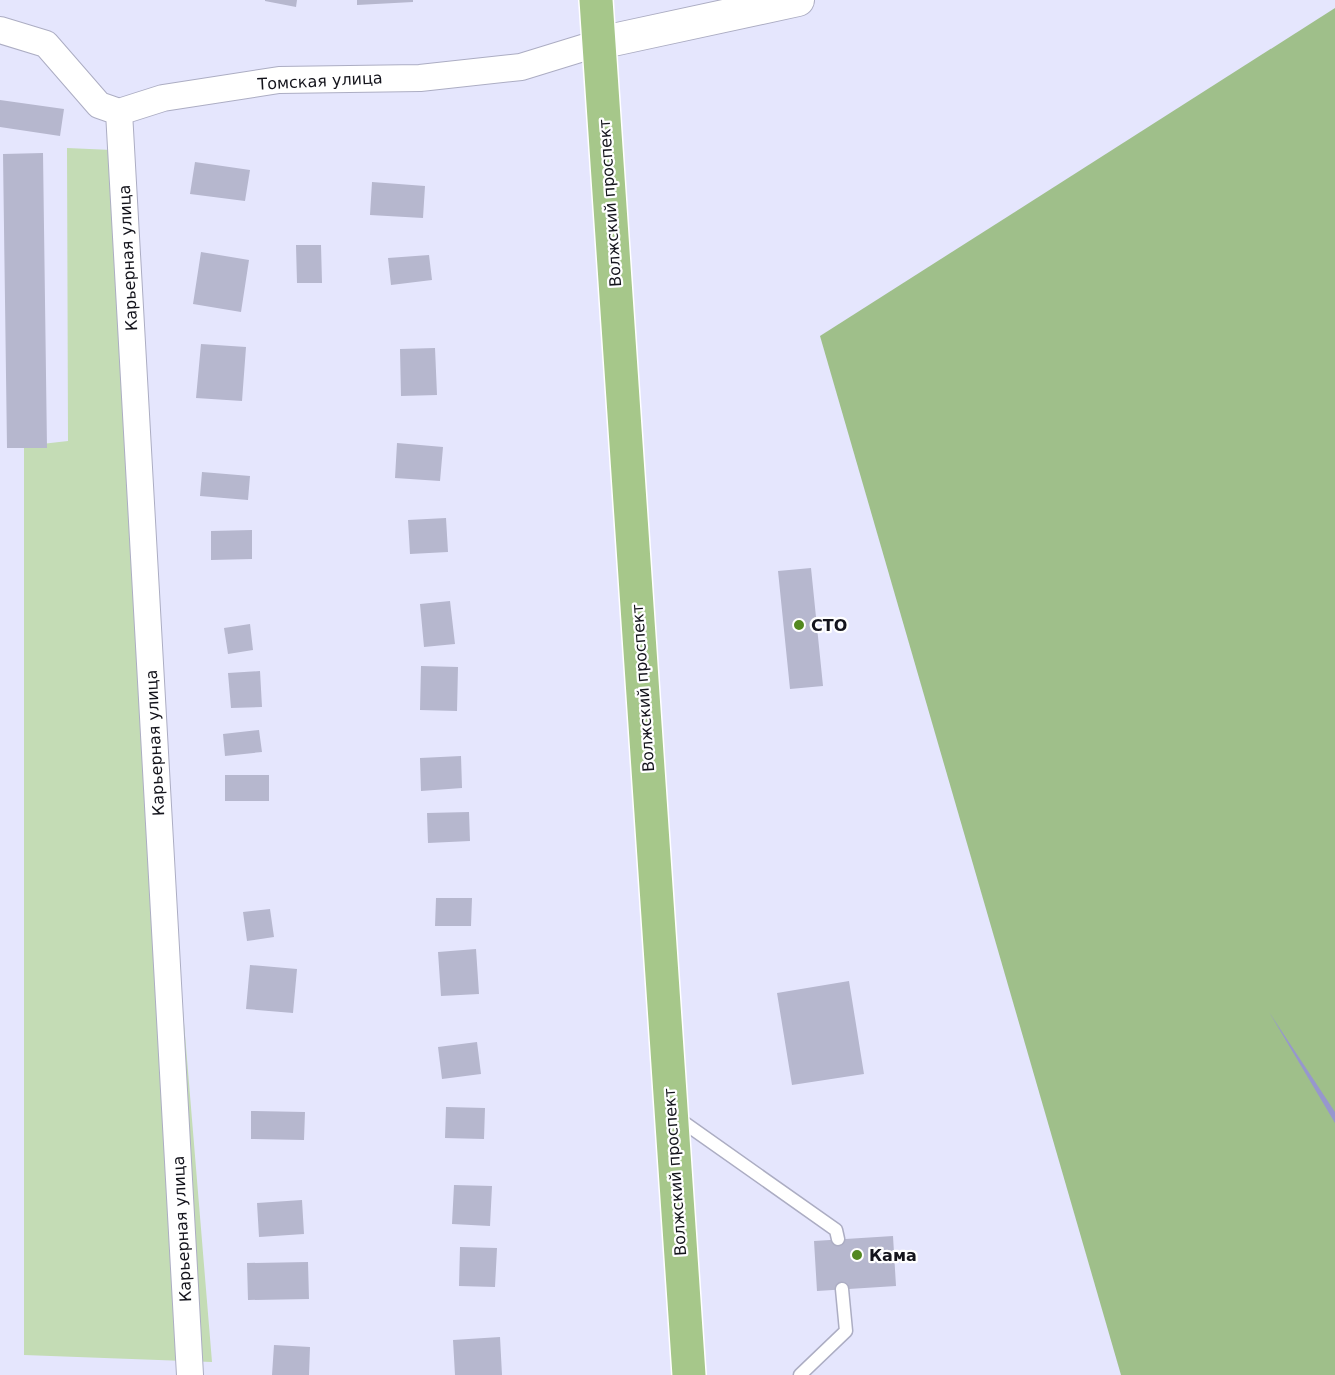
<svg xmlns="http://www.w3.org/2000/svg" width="1335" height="1375" viewBox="0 0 1335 1375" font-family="'DejaVu Sans',sans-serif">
  <rect width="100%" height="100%" fill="#e5e6fd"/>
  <!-- green -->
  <path fill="#c4dcb5" d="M67 148 112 150 212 1362 24 1355V446L68 441Z"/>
  <!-- forest -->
  <path fill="#9fbf8a" d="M1335 8V1375H1121L820 336Z"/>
  <!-- water -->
  <path fill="#9797ce" d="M1269 1012 1335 1112V1123Z"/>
  <!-- building -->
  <path fill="#b6b7ce" d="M265 0H297L296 7 265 1Z
    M357 0H413V2L357 5Z
    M0 100 64 109 60 136 0 127Z
    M43 153 47 448H7L3 154Z
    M195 162 250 170 245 201 190 194Z
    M372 182 425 186 423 218 370 215Z
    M296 245H321L322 283H297Z
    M201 252 249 260 241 312 193 304Z
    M429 255 432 280 391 285 388 258Z
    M201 344 246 347 242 401 196 398Z
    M435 348 437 395 401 396 400 349Z
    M397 443 443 447 440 481 395 478Z
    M202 472 250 476 248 500 200 496Z
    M446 518 448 552 410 554 408 520Z
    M252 530V559L211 560V531Z
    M811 568 823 686 790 689 778 571Z
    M450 601 455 644 424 647 420 604Z
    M250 624 253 650 228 654 224 628Z
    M421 666 458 667 457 711 420 710Z
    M260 671 262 707 231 708 228 673Z
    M259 730 262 752 225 756 223 734Z
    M461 756 462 788 421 791 420 758Z
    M225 775H269V801H225Z
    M469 812 470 841 428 843 427 813Z
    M436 898H472L471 926H435Z
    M270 909 274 937 247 941 243 912Z
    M476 949 479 994 441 996 438 952Z
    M250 965 297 969 293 1013 246 1009Z
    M849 981 864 1074 792 1085 777 993Z
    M477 1042 481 1074 442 1079 438 1047Z
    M446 1107 485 1108 484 1139 445 1138Z
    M251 1111 305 1112 304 1140 251 1139Z
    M454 1185 492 1186 490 1226 452 1224Z
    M302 1200 304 1234 259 1237 257 1203Z
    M893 1236 896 1286 817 1291 814 1241Z
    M460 1247 497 1248 495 1287 459 1286Z
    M308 1262 309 1299 248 1300 247 1263Z
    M500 1337 502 1375H455L453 1340Z
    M274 1345 310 1347 309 1375H272Z"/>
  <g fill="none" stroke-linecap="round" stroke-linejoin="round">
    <!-- service casing -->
    <g stroke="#acadc3" stroke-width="15">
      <path id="service" d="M676 1117 836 1230 838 1239
        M800 1375 846 1331 842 1289"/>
    </g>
    <!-- minor casing -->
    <g stroke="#acadc3" stroke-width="28">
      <path id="minor" d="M0 30 46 44 99 105 119 112 163 98 279 80 420 78 521 67 599 43
        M119 112 190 1375"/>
    </g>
    <!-- tertiary casing -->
    <g stroke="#acadc3" stroke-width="34">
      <path id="tertiary" d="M599 43 798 0"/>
    </g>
    <!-- primary casing -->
    <g stroke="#fff" stroke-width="36">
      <path id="primary" d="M596 0 689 1375"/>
    </g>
    <!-- service -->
    <use href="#service" stroke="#fff" stroke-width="12"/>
    <!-- minor -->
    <use href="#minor" stroke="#fff" stroke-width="26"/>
    <!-- tertiary -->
    <use href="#tertiary" stroke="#fff" stroke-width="32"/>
    <!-- primary -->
    <use href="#primary" stroke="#a6c78a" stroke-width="33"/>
  </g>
  <!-- markers -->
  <g fill="#538820" stroke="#fff" stroke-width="2">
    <circle cx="799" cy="625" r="6"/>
    <circle cx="857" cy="1255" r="6"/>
  </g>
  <g text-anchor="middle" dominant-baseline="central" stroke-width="4.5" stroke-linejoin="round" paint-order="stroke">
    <!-- street labels -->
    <g font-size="16" fill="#14141c" stroke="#fff">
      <text transform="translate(320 81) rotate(-3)">Томская улица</text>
      <text transform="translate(610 203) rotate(-94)">Волжский проспект</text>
      <text transform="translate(128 258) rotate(-93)">Карьерная улица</text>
      <text transform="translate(643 688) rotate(-94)">Волжский проспект</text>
      <text transform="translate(155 743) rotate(-93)">Карьерная улица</text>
      <text transform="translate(675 1172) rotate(-94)">Волжский проспект</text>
      <text transform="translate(182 1229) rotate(-93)">Карьерная улица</text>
    </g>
    <!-- poi labels -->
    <g font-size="16" font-weight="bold" fill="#14141c" stroke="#fff" text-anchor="start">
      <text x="811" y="625">СТО</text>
      <text x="869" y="1255">Кама</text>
    </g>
  </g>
</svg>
